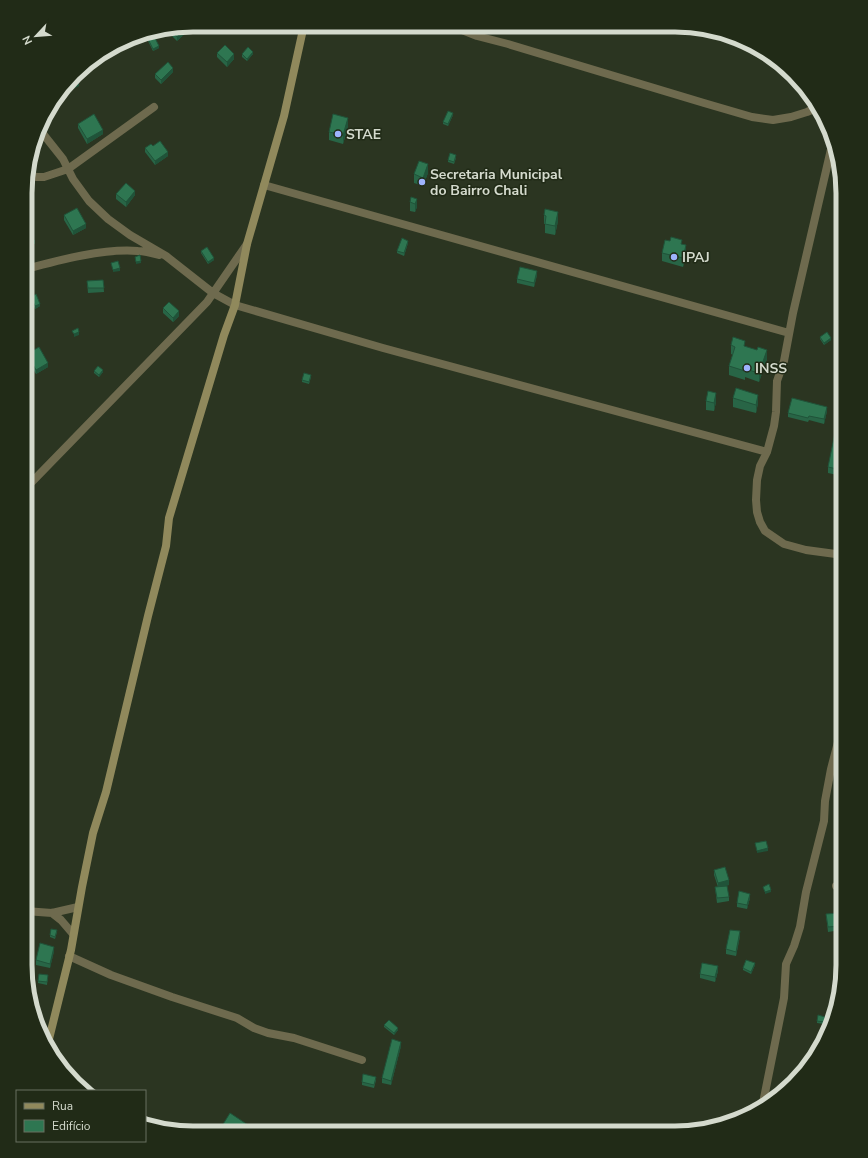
<svg xmlns="http://www.w3.org/2000/svg" width="868" height="1158" viewBox="0 0 868 1158" font-family="'Nunito Sans',sans-serif">
  <rect width="100%" height="100%" fill="#2b3521"/>
  <g fill="none" stroke-linecap="round" stroke-linejoin="round">
    <!-- street -->
    <path stroke="#6e6a4e" stroke-width="8" d="M452 26 477 36 508 44 704 103 752 117 773 120 791 117 807 112 818 107
      M40 130 63 159 73 179 89 201 108 219 130 235 166 256 213 293 235 305 383 348 767 452
      M832 145 793 313 784 361 777 381 776 412 774 426 767 452 760 466 757 480 756 500 757 512 760 522 765 531 784 544 806 550 843 555
      M26 175 37 177H44L68 169 154 107
      M264 185 789 333
      M26 269C59 260 105 248 138 251 145 251 152 253 159 255
      M26 488 207 302 247 244
      M836 886 843 885
      M25 911 52 913 78 907
      M52 913 61 920 73 934
      M69 956 111 975 172 997 237 1018 254 1028 268 1033 294 1038 362 1060
      M762 1108 784 998 786 964 794 946 800 927 806 892 824 821 825 801 831 769 843 723"/>
    <!-- secondary -->
    <path stroke="#90895c" stroke-width="8" d="M47 1047 71 950 82 887 93 833 106 792 148 616 166 546 169 518 224 335 235 305 247 244 284 116 304 25"/>
  </g>
  <!-- wall -->
  <path fill="#286546" d="M257 25H264L261 29Z
    M190 26V29L177 41 170 34V30Z
    M147 37 159 48 153 51 147 39Z
    M217 53 234 59 227 67 217 57Z
    M242 54H253L247 61 242 57Z
    M173 72 161 84 155 78V74Z
    M453 115 448 126 443 124V122Z
    M78 124 103 134 87 144 78 128Z
    M348 126 343 144 329 140V132Z
    M153 146 168 156 155 165 145 152V148Z
    M456 158 454 164 448 162V160Z
    M428 173 423 186 414 183V174Z
    M116 194 135 195 126 207 116 199Z
    M417 199V207L415 212 410 211V202Z
    M64 215 86 228 73 235 64 220Z
    M544 215 558 221 555 235 545 233V224H544Z
    M26 240 35 243 30 248 26 244Z
    M408 243 404 256 397 253V251Z
    M682 244 686 254 683 267 662 261V253Z
    M201 251 214 260 208 264 201 253Z
    M537 275 534 287 517 283V279Z
    M103 280 104 292 88 293 87 281Z
    M31 297 40 306 35 309 31 299Z
    M163 308 179 316 173 322 163 313Z
    M843 309V320L837 314V312Z
    M820 337 831 340 824 345 820 339Z
    M731 345 745 346 767 359 759 382 745 377V380L729 375V366L733 355 731 354Z
    M27 354 48 367 36 374 27 359Z
    M94 371 103 372 99 377 94 373Z
    M311 377 309 384 302 382V380Z
    M733 398 758 403 756 413 733 407Z
    M706 401 716 402 714 411 706 410Z
    M827 411 824 424 809 420 808 422 788 417V413Z
    M843 419 837 475 828 473V467Z
    M843 477V486L838 485V483Z
    M714 870 729 885 723 886 729 897V901L717 903 715 887H718L714 875Z
    M750 898 747 909 737 907V903Z
    M826 914 841 926V930L828 932Z
    M57 932 55 939 50 937V935Z
    M740 936 736 956 726 954V949Z
    M54 951 50 968 36 965V960Z
    M755 965 751 974 743 970V968Z
    M718 971 715 982 700 978V974Z
    M48 975 47 985 38 983V981Z
    M825 1019 824 1024 817 1023V1021Z
    M384 1025 398 1030 394 1035 384 1027Z
    M401 1046 391 1085 382 1083V1078Z
    M376 1080 374 1088 362 1085V1082Z
    M222 1126 248 1129 247 1132H224L222 1131Z"/>
  <!-- shaded-wall -->
  <path fill="#205339" d="M261 25H264L261 29Z
    M188 26H190V29L177 41V37Z
    M159 46V48L153 51V49Z
    M253 52V54L247 61V59Z
    M234 54V59L227 67V62Z
    M173 68V72L161 84V80Z
    M79 83V86L73 89V87Z
    M59 97V101L51 108V105Z
    M453 113V115L448 126V124Z
    M348 118V126L343 144V135Z
    M103 130V134L87 144V139Z
    M168 152V156L155 165V161Z
    M428 164V173L423 186V178Z
    M135 191V195L126 207V202Z
    M417 199V207L415 212V204Z
    M558 212V221L555 235V226Z
    M86 224V228L73 235V231Z
    M35 241V243L30 248V246Z
    M408 241V243L404 256V253Z
    M686 245V254L683 267V258Z
    M214 258V260L208 264V262Z
    M141 261V263L136 264V262Z
    M120 268V271L113 272V270Z
    M537 271V275L534 287V283Z
    M40 304V306L35 309V306Z
    M179 311V316L173 322V318Z
    M79 332V335L74 337V334Z
    M831 338V340L824 345V343Z
    M767 350V359L759 382V373Z
    M48 363V367L36 374V370Z
    M103 370V372L99 377V375Z
    M716 393V402L714 411V403Z
    M758 395V403L756 413V405Z
    M827 407V411L824 424V419Z
    M843 444V450L837 475V469Z
    M768 848V851L757 853V851Z
    M729 880V885L718 888V883Z
    M771 890V892L765 894V892Z
    M750 894V898L747 909V905Z
    M740 931V936L736 956V952Z
    M54 947V951L50 968V964Z
    M755 963V965L751 974V972Z
    M718 966V971L715 982V977Z
    M398 1028V1030L394 1035V1033Z
    M401 1042V1046L391 1085V1081Z
    M248 1125V1129L247 1132H244Z"/>
  <!-- building -->
  <path fill="#2e7651" stroke="#205339" d="M188 26 177 37 170 30 171 29Z
    M153 34 159 46 153 49 147 37Z
    M225 45 234 54 227 62 217 53Z
    M248 47 253 52 247 59 242 54Z
    M168 62 173 68 161 80 155 74Z
    M75 76 79 83 73 87 70 81Z
    M448 111 453 113 448 124 443 122Z
    M94 114 103 130 87 139 78 124Z
    M333 114 348 118 343 135 329 132Z
    M160 141 168 152 155 161 145 148 151 144 153 146Z
    M450 153 456 155 454 162 448 160Z
    M419 161 428 164 423 178 414 174Z
    M126 183 135 191 126 202 116 194Z
    M411 197 417 199 415 204 410 202Z
    M77 208 86 224 73 231 64 215Z
    M545 209 558 212 555 226 545 224 546 216 544 215Z
    M30 236 35 241 30 246 26 242V240Z
    M671 237 682 240 681 244 686 245 683 258 662 253 665 240 670 241Z
    M402 238 408 241 404 253 397 251Z
    M207 247 214 258 208 262 201 251Z
    M140 255 141 261 136 262 135 257Z
    M118 261 120 268 113 270 111 263Z
    M520 267 537 271 534 283 517 279Z
    M103 280 104 288H88L87 281Z
    M36 294 40 304 35 306 31 297Z
    M169 302 179 311 173 318 163 308Z
    M841 308 843 309V318L837 312Z
    M78 328 79 332 74 334 72 331Z
    M827 332 831 338 824 343 820 337Z
    M733 337 745 341 744 346 757 350 758 347 767 350 759 373 745 369V371L729 366 735 347 731 345Z
    M39 347 48 363 36 370 27 354Z
    M98 366 103 370 99 375 94 371Z
    M304 373 311 375 309 382 302 380Z
    M736 388 758 395 756 405 733 398Z
    M708 391 716 393 714 403 706 401Z
    M792 398 827 407 824 419 809 416 808 418 788 413Z
    M838 418 843 419V444L837 469 828 467Z
    M840 476 843 477V484L838 483Z
    M766 841 768 848 757 851 755 843Z
    M725 867 729 880 718 883 714 870Z
    M769 884 771 890 765 892 763 887Z
    M727 886 729 897 717 898 715 887Z
    M739 891 750 894 747 905 737 903Z
    M840 913 841 926 828 927 826 914Z
    M51 929 57 930 55 937 50 935Z
    M730 930 740 931 736 952 726 949Z
    M40 943 54 947 50 964 36 960Z
    M746 960 755 963 751 972 743 968Z
    M702 963 718 966 715 977 700 974Z
    M39 974 48 975 47 982 38 981Z
    M818 1015 825 1017 824 1022 817 1021Z
    M389 1020 398 1028 394 1033 384 1025Z
    M392 1039 401 1042 391 1081 382 1078Z
    M363 1074 376 1077 374 1085 362 1082Z
    M230 1113 248 1125 244 1132H231L222 1126Z"/>
  <!-- markers -->
  <g fill="#9eb3fd" stroke="#212b17" stroke-width="1.5">
    <circle cx="338" cy="134" r="4"/>
    <circle cx="422" cy="182" r="4"/>
    <circle cx="674" cy="257" r="4"/>
    <circle cx="747" cy="368" r="4"/>
  </g>
  <g text-anchor="middle" dominant-baseline="central" stroke-width="3" stroke-linejoin="round" paint-order="stroke">
    <!-- poi labels -->
    <g font-size="14" font-weight="bold" fill="#d4dacd" stroke="#212b17" text-anchor="start">
      <text x="346" y="134">STAE</text>
      <text x="430" y="174">Secretaria Municipal<tspan x="430" dy="16">do Bairro Chali</tspan></text>
      <text x="682" y="257">IPAJ</text>
      <text x="755" y="368">INSS</text>
    </g>
  </g>
  <!-- crop -->
  <path d="M0 0H868V1158H0ZM193 32H675A161 161 0 0 1 836 193V965A161 161 0 0 1 675 1126H193A161 161 0 0 1 32 965V193A161 161 0 0 1 193 32Z" fill="#212b17" fill-rule="evenodd"/>
  <path fill="none" stroke="#d4dacd" stroke-width="5" d="M193 32H675A161 161 0 0 1 836 193V965A161 161 0 0 1 675 1126H193A161 161 0 0 1 32 965V193A161 161 0 0 1 193 32Z"/>
  <!-- legend -->
  <rect x="16" y="1090" width="130" height="52" fill="#212b17" stroke="#697160"/>
  <rect x="24" y="1103" width="20" height="6" fill="#90895c" stroke="#697160"/>
  <text x="52" y="1110" font-size="12" fill="#d4dacd">Rua</text>
  <rect x="24" y="1120" width="20" height="12" fill="#2e7651" stroke="#697160"/>
  <text x="52" y="1130" font-size="12" fill="#d4dacd">Edifício</text>
  <!-- north arrow -->
  <g transform="translate(36 36) rotate(244)" stroke="#212b17" stroke-width="3" paint-order="stroke">
  <path d="M0-3L7 15L0 10L-7 15Z" fill="#d4dacd"/>
  <text y="-6" font-size="11" font-weight="bold" text-anchor="middle" fill="#d4dacd">N</text>
  </g>
</svg>
